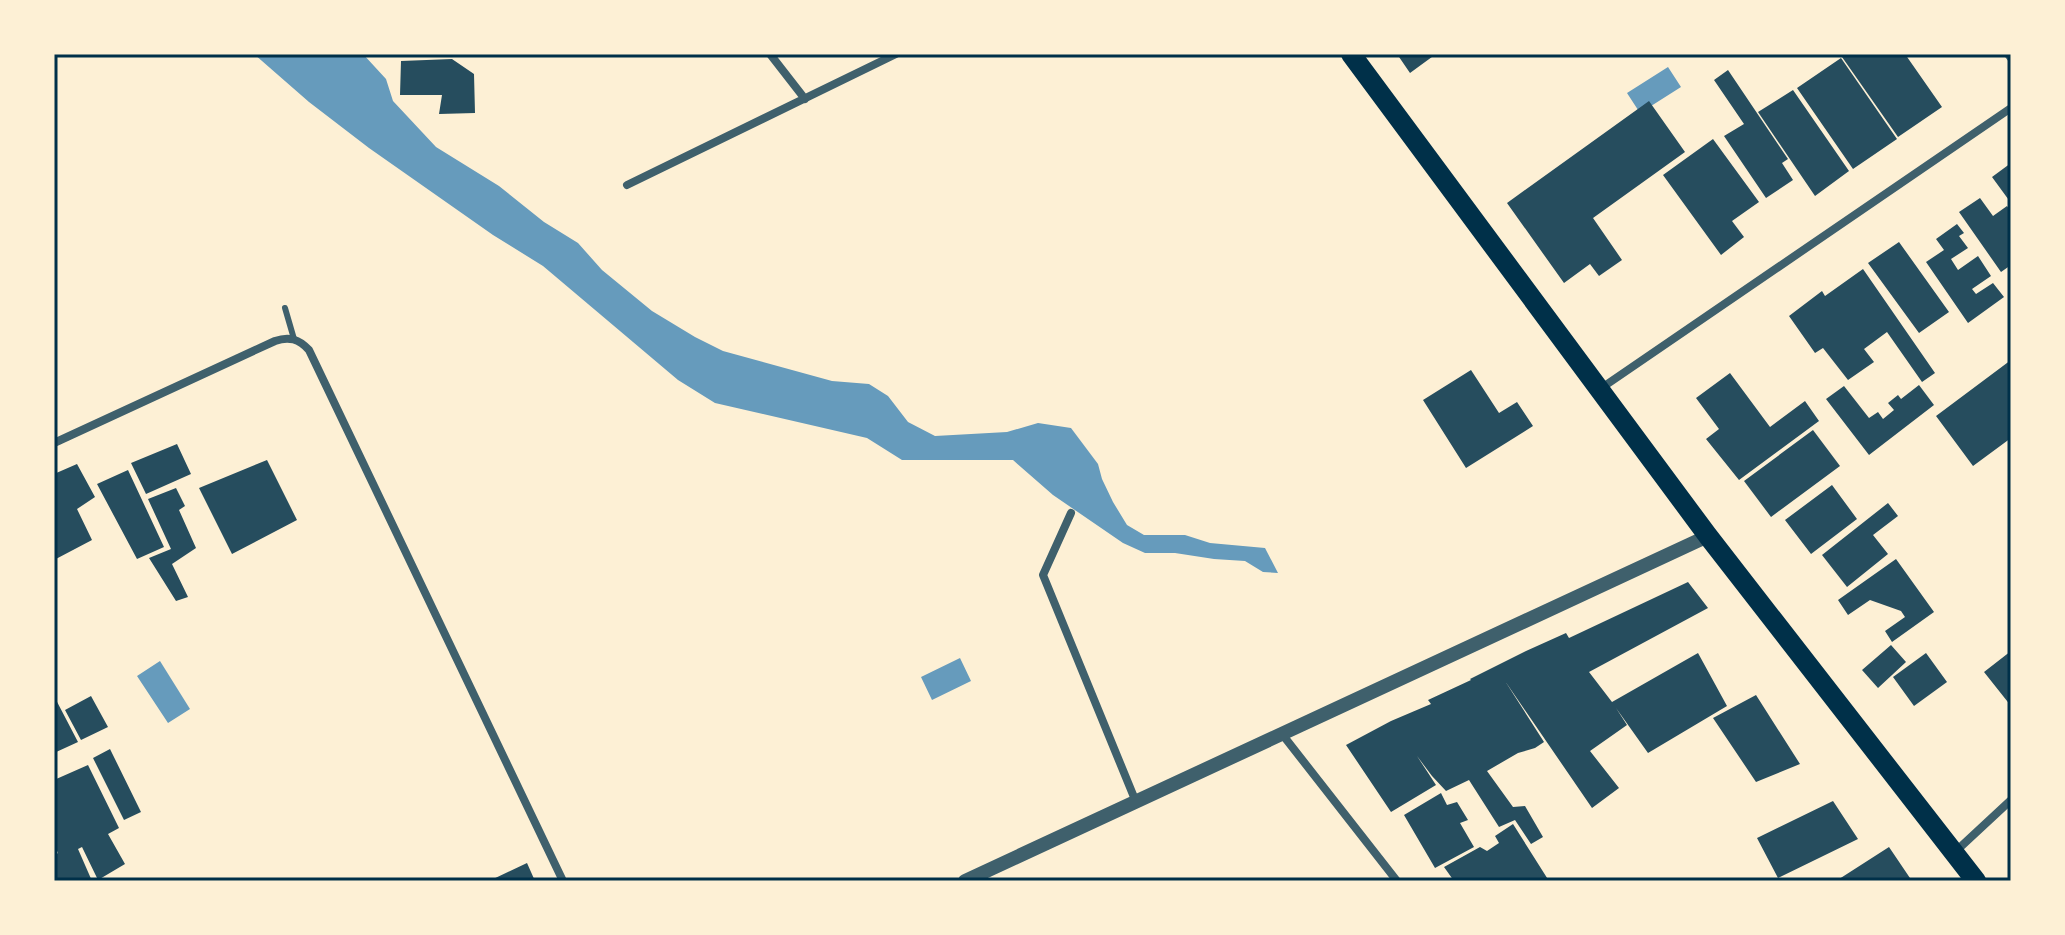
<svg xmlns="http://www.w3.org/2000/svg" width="2065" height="935" viewBox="0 0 2065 935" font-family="'Playfair Display',serif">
  <rect width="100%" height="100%" fill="#fdf0d5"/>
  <!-- water -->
  <path fill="#669bbc" d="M254 54H363L386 79 393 101 436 147 499 186 544 222 578 243 602 270 652 311 695 337 723 351 832 381 869 384 888 396 908 422 935 436 1007 432 1038 423 1071 428 1098 464 1102 479 1113 502 1127 525 1144 535H1185L1210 543 1265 548 1278 573 1263 572 1245 561 1214 559 1175 553H1145L1123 543 1053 495 1013 460H902L867 438 715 403 678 380 543 266 493 235 369 148 309 102Z
    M1668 67 1681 87 1640 113 1627 93Z
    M960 658 971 681 932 700 921 677Z
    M160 661 190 709 168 723 137 676Z"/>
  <!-- building -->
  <path fill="#264d5e" d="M1397 54H1436L1410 73Z
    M1846 54H1905L1942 107 1898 137 1842 57Z
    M1841 58 1897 139 1853 169 1797 88Z
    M452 59 474 74 475 113 439 114 442 95H400L401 61Z
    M1728 70 1788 159 1782 163 1793 180 1766 198 1724 136 1744 124 1714 80Z
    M1793 90 1849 171 1815 196 1758 112Z
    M1649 101 1685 152 1593 218 1622 260 1599 276 1590 264 1564 283 1507 203Z
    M1713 139 1759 202 1732 221 1744 237 1721 255 1663 175Z
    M2011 163V203L1992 177Z
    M1980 198 1993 216 2007 206 2011 212V265L2001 272 1959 212Z
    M1957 224 1964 233 1959 236 1968 248 1951 259 1958 270 1978 256 1991 276 1972 289 1976 294 1993 283 2004 297 1968 323 1926 262 1944 250 1936 239Z
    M1899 242 1949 312 1919 333 1868 263Z
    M1863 269 1935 373 1922 382 1887 332 1864 349 1874 362 1848 380 1823 348 1815 353 1789 316 1822 291 1825 296Z
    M2011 360V438L1973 466 1936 416Z
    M1471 370 1499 413 1517 402 1533 426 1466 468 1423 400Z
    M1730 373 1770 427 1805 401 1819 421 1739 480 1706 439 1719 429 1696 398Z
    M1919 385 1934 405 1869 455 1826 399 1844 386 1869 418 1878 412 1883 419 1894 410 1888 403 1898 395 1901 399Z
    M1813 430 1840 466 1771 517 1744 481Z
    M177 444 191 474 146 494 131 463Z
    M267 460 297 520 232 554 199 488Z
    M77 464 95 497 77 509 92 540 54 560V474Z
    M128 470 164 547 137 559 97 484Z
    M1832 485 1857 519 1811 554 1785 520Z
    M176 488 185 506 179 510 196 548 172 564 188 597 176 601 149 558 171 549 148 499Z
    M1888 503 1898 516 1873 535 1888 554 1847 587 1822 555Z
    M1896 559 1934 612 1892 642 1885 631 1905 617 1901 611 1870 600 1848 615 1838 600Z
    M1688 582 1708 608 1589 672 1612 702 1698 653 1727 706 1648 753 1616 708 1627 725 1590 751 1619 788 1592 808 1505 681 1544 742 1535 748 1518 753 1487 771 1513 807 1525 806 1543 837 1531 844 1515 820 1499 827 1469 780 1446 791 1432 776 1417 756 1436 785 1391 812 1346 745 1391 721 1431 704 1428 700 1471 680 1470 679 1526 651 1566 633 1569 638Z
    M1891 645 1906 662 1878 688 1862 670Z
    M2011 651V706L1984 672Z
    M1926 653 1947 682 1914 706 1893 677Z
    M1756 695 1800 764 1756 782 1713 718Z
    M54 696 78 742 54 753Z
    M91 696 108 727 81 740 65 710Z
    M110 749 141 812 124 820 93 758Z
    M88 765 119 828 108 834 125 864 98 880 82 847 78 849 92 881H54V856L58 853 54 844V780Z
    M1441 793 1447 805 1457 802 1468 820 1460 823 1474 847 1435 868 1404 815Z
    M1833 801 1858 839 1778 878 1757 838Z
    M1513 824 1549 881H1454L1444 867 1480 847 1487 851 1499 843 1495 836Z
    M1889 847 1912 881H1836Z
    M527 863 535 881H489Z"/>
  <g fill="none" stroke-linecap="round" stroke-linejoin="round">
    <!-- service -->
    <path stroke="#3f606c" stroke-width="6" d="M285 308 294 339"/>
    <!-- minor -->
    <path stroke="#3f606c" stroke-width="8" d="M770 54 805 99
      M2008 54 2011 58
      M627 185 896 54
      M1600 389 2011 108
      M54 443 275 341C289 336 299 339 309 350L563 881
      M1071 513 1043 575 1136 802
      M1282 734 1397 881
      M1955 852 2011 800"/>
    <!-- tertiary -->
    <path stroke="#3f606c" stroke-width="14" d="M965 881 1708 536"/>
    <!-- primary -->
    <path stroke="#003049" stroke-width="20" d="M1351 54 1708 536 1976 881"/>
  </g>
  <!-- border -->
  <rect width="2065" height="935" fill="none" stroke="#fdf0d5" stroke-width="112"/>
  <rect x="56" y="56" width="1953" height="823" fill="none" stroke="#003049" stroke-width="3"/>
</svg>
